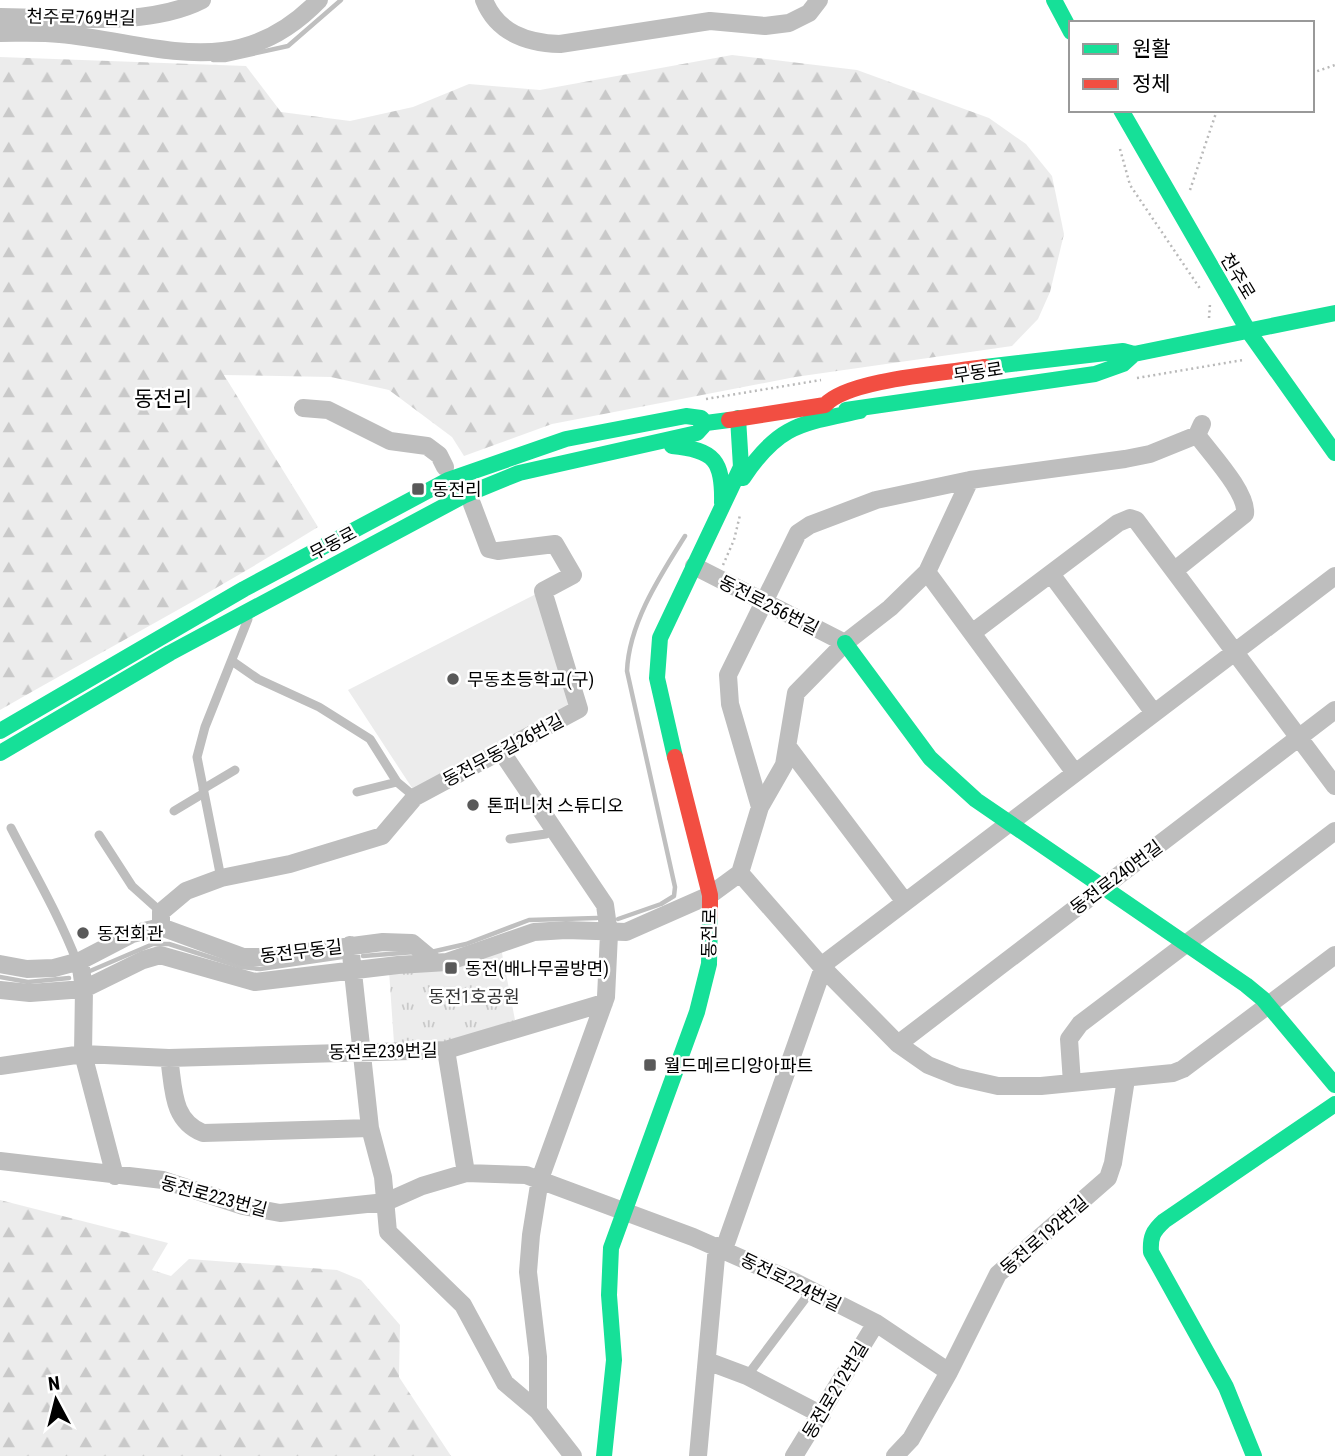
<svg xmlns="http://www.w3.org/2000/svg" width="1335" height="1456" viewBox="0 0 1335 1456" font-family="'Roboto Condensed','Noto Sans KR',sans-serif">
  <defs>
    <pattern id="grass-tufts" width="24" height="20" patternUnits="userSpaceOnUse" patternTransform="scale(1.75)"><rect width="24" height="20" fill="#ececec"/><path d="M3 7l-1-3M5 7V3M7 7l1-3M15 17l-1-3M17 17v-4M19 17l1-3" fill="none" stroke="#c9c9c9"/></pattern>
    <pattern id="forest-firs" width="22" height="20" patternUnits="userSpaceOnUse" patternTransform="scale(1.75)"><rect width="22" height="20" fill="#ececec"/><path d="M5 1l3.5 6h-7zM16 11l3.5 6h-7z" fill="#c9c9c9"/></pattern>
  </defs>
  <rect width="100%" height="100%" fill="#fff"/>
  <!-- grass -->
  <path fill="url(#grass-tufts)" d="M501 948 515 1020 451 1041 394 1043 389 971H443Z"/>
  <!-- forest -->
  <path fill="url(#forest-firs)" d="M732 55 857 70 989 118 1026 144 1052 176 1064 234 1050 292 1038 319 1012 346 795 377 552 424 464 456 452 437 389 390 331 377 224 375 318 527C214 592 106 649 0 710V57L246 66 281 112 350 121 413 107 469 84 540 90Z
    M0 1200 168 1243 152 1270 171 1276 189 1259 337 1270 361 1280 400 1325 399 1377 451 1456H0Z"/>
  <!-- pitch -->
  <path fill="#ececec" d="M540 592 575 708 416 794 348 690Z"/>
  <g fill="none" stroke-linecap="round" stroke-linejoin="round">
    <!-- stream -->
    <path stroke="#bfbfbf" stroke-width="4.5" d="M213 60H225L288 46 341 0
      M618 919 661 904 674 896 675 887 627 671C629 623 660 576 685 536
      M431 952 466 944 529 920 597 918
      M363 956 415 952
      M90 971 153 944H169L241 967 260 969 342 957
      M0 977 28 982 69 978"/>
    <!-- path -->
    <path stroke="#b9b9b9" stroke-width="2.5" stroke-dasharray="2 3.5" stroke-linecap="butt" d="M1312 73 1335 65
      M1120 149 1130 185 1201 290
      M1190 190 1217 110
      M1209 318 1210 304
      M1137 378 1243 360
      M706 399 821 380
      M723 565 734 540 740 515"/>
    <!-- lane -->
    <path stroke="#bebebe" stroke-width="9" d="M232 661 258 679 319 707 370 739 397 782 415 797
      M203 789 235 770
      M357 792 397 782
      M174 811 204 793
      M11 828C34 873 59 915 77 962
      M99 835 132 886 161 912
      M510 839 546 834 552 827
      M221 878 197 757 205 727 248 619
      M747 1376 811 1291"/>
    <!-- street -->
    <path stroke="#bebebe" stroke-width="18" d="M484 0C497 33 527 43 560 44L710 21 765 26 789 23 809 13 819 0
      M0 17C61 17 148 28 202 0
      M0 33C20 33 40 32 60 34 158 43 237 85 319 0
      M303 408 328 410 390 441 427 446 439 455 445 467
      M694 566 845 643
      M1175 570 1245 514C1248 493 1210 453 1197 435
      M927 572 1075 773
      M1051 574 1154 713
      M972 633 1118 523 1130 518 1136 520 1335 786
      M788 747 905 902
      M501 751 605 905 609 934 606 997 540 1179 531 1235 528 1272 538 1357V1411
      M760 807 730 704 728 675 798 533 810 525 876 500 970 480 1125 459 1150 454 1197 435 1202 424
      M740 873 823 968 898 1044 928 1065 958 1077 998 1086H1041L1173 1073 1183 1069 1335 955
      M740 873 760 807 784 765 796 693 845 643 890 608 927 572 970 480
      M161 927V912L186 891 221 878 290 864 382 836 415 797 579 709 543 591 573 575 555 544 498 551 489 549 472 504
      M350 945 370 1128 383 1177 388 1232 463 1305 505 1383 538 1411 573 1456
      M80 961 84 989 83 1054 115 1176
      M0 964 27 969 54 968 80 961 132 934 161 927 243 957H268L383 942 412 943 436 963
      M0 990 30 993 84 989 143 960 160 955 255 982 398 965 447 962 534 932 566 930 626 932 710 895 740 873
      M898 1044 1335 710
      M446 1050 466 1173
      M169 1058C174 1088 171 1120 203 1133L370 1128
      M0 1066 83 1054 169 1058 446 1050 604 1003
      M1072 1083 1069 1039 1080 1024 1335 831
      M0 1161 163 1180 243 1206 280 1213 386 1202 422 1186 466 1173 526 1175 693 1237 795 1282 876 1323 949 1372
      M724 1249 823 968 829 960 1335 576
      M707 1361 747 1376 822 1415
      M698 1456 717 1246
      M794 1456 876 1323
      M895 1456 911 1439 949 1372 998 1274 1108 1178 1113 1163 1126 1079"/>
    <!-- fast -->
    <path stroke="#16e098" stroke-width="16" d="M1054 0 1071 32
      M1121 110 1249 332 1335 453
      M985 367 1123 351 1134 354 1335 313
      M846 410 1095 374 1123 364 1134 354
      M672 446C715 450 723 461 722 503
      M743 478C779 424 800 424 860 411
      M845 643 930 758 976 800 1246 985 1263 999 1335 1085
      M0 731 244 589 448 480 566 439 686 416 701 418 706 423 729 420
      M0 753 170 653 465 495 519 473 697 433 706 423
      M675 757 657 678 660 638 741 467 738 418
      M604 1456 614 1360 609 1295 611 1248 697 1012 709 964 710 916
      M1254 1456 1226 1387 1151 1252C1150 1237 1153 1231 1164 1221L1335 1104"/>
    <!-- jam -->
    <path stroke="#f24e42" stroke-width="16" d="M729 420 825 405C848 379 948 373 985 367
      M675 757 710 895V916"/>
  </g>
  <!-- markers -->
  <g fill="#595959" stroke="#fff" stroke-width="2.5">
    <rect x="411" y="482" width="14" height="14" rx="3.5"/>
    <circle cx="453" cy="679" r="7"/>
    <circle cx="473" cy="805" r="7"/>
    <circle cx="83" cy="933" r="7"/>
    <rect x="444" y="961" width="14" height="14" rx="3.5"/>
    <rect x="643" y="1058" width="14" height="14" rx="3.5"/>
  </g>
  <g text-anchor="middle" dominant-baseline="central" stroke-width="5" stroke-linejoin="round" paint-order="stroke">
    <!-- street labels -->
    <g font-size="18" fill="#000" stroke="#fff">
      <text transform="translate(81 17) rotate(1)">천주로769번길</text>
      <text transform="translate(1238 276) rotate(59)">천주로</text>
      <text transform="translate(978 372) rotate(-9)">무동로</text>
      <text transform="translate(333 543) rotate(-28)">무동로</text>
      <text transform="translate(769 605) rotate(27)">동전로256번길</text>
      <text transform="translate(503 750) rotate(-28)">동전무동길26번길</text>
      <text transform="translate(1116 877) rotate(-37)">동전로240번길</text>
      <text transform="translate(709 933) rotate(-89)">동전로</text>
      <text transform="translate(301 951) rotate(-7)">동전무동길</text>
      <text transform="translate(383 1051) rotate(-1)">동전로239번길</text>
      <text transform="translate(214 1196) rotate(15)">동전로223번길</text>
      <text transform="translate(1044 1235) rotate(-41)">동전로192번길</text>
      <text transform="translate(791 1282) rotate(26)">동전로224번길</text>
      <text transform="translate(835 1390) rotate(-59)">동전로212번길</text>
    </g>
    <!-- poi labels -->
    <g font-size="18" fill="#000" stroke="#fff" text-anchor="start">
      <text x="432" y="489">동전리</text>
      <text x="467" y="679">무동초등학교(구)</text>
      <text x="487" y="805">톤퍼니처 스튜디오</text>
      <text x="97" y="933">동전회관</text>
      <text x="465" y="968">동전(배나무골방면)</text>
      <text x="664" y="1065">월드메르디앙아파트</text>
    </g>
    <!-- park labels -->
    <g font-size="18" fill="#333" stroke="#fff">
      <text x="474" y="996">동전1호공원</text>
    </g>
    <!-- quarter labels -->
    <g font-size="21" fill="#000" stroke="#fff">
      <text x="163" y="399">동전리</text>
    </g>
  </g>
  <!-- legend -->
  <rect x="1069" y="21" width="245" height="91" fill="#ffffff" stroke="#999999" stroke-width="2"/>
  <rect x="1083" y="44" width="35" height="10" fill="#16e098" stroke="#999999" stroke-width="2"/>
  <text x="1132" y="56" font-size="21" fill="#000000">원활</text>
  <rect x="1083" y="79" width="35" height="10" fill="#f24e42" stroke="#999999" stroke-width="2"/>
  <text x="1132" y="91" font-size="21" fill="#000000">정체</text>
  <!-- north arrow -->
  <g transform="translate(56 1400) rotate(353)" stroke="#ffffff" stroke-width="5" paint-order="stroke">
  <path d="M0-5L12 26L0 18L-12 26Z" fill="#000000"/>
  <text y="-10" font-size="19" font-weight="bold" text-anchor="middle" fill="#000000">N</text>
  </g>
</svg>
